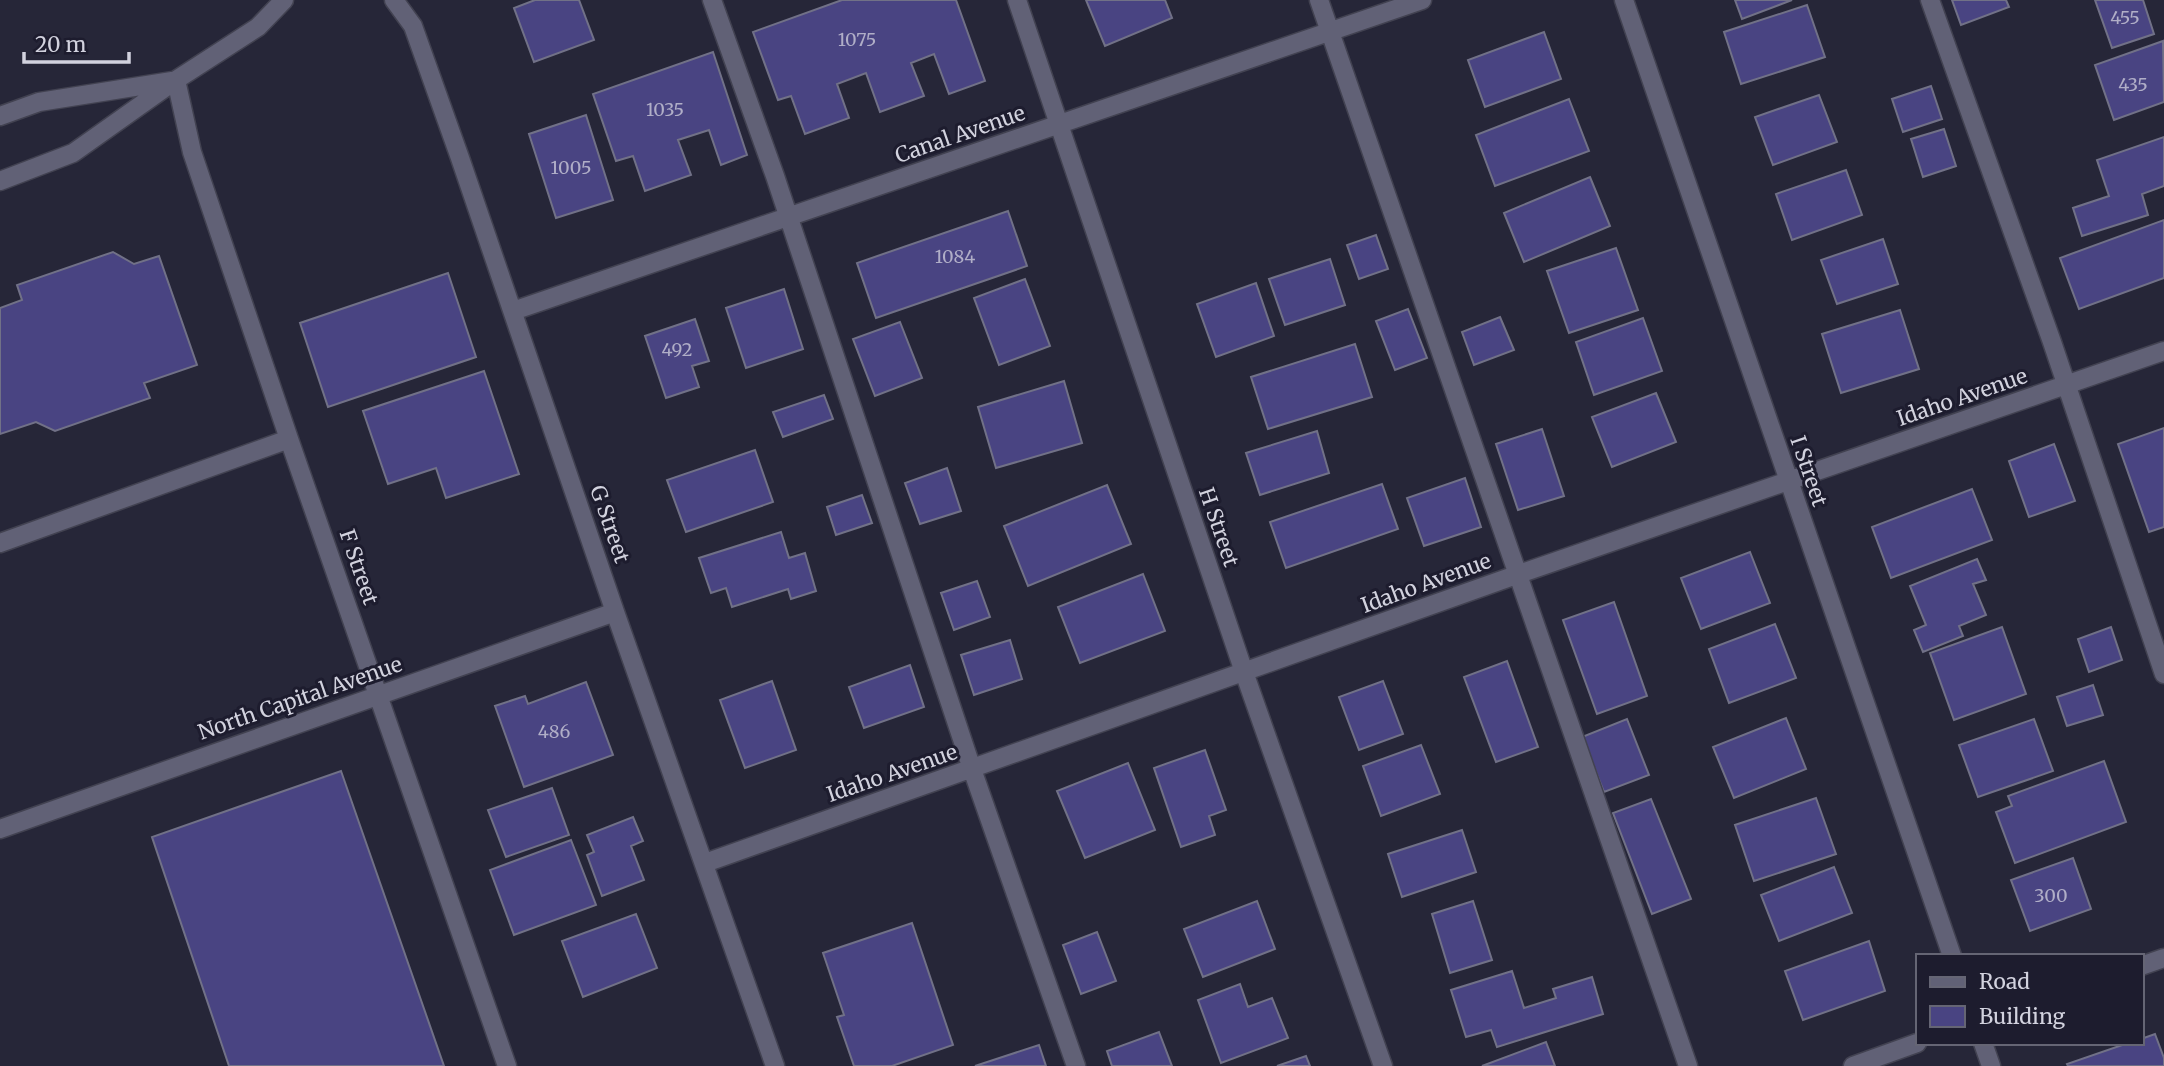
<svg xmlns="http://www.w3.org/2000/svg" width="2164" height="1066" viewBox="0 0 2164 1066" font-family="Merriweather,serif">
  <rect width="100%" height="100%" fill="#262638"/>
  <!-- building -->
  <path fill="#494482" stroke="#717187" stroke-width="2" d="M535 0H579L594 40 534 62 514 8Z
    M842 0H956L985 81 949 94 934 54 911 63 924 96 880 112 866 73 837 84 849 118 805 134 791 96 778 100 753 32Z
    M1086 0H1165L1172 18 1105 46Z
    M1735 0H1792L1742 19Z
    M1952 0H2006L2009 7 1961 25Z
    M2095 0H2143L2154 34 2112 48Z
    M1807 5 1825 57 1741 84 1724 32Z
    M1544 32 1561 79 1485 107 1468 60Z
    M2163 41 2164 102 2114 120 2095 65Z
    M713 52 747 155 721 165 709 130 678 140 691 175 645 191 633 156 616 161 593 94Z
    M1931 86 1942 119 1903 132 1892 99Z
    M1819 95 1837 142 1773 165 1755 117Z
    M1569 99 1589 151 1495 186 1476 135Z
    M586 115 613 200 556 218 529 134Z
    M1944 129 1956 166 1923 177 1911 139Z
    M2164 137V186L2142 194 2148 215 2082 236 2073 208 2109 196 2097 160Z
    M1846 170 1862 215 1792 240 1776 194Z
    M1590 177 1610 226 1524 262 1504 213Z
    M1008 211 1027 266 876 318 857 263Z
    M2164 220V278L2079 309 2060 258Z
    M1376 235 1388 269 1359 279 1347 245Z
    M1883 239 1898 284 1837 304 1821 260Z
    M1616 248 1638 310 1569 333 1547 271Z
    M113 252 134 264 159 256 197 365 144 383 150 398 55 431 36 422 0 434V308L22 300 17 285Z
    M1330 259 1345 305 1285 325 1269 279Z
    M448 273 476 357 328 407 300 323Z
    M1025 279 1050 346 999 365 974 298Z
    M1256 283 1274 336 1216 357 1197 304Z
    M784 289 803 349 746 368 726 308Z
    M1408 309 1427 358 1395 370 1376 321Z
    M1900 310 1919 369 1841 393 1822 334Z
    M1500 317 1514 350 1474 365 1462 332Z
    M1643 318 1662 371 1594 395 1576 342Z
    M695 319 709 361 692 366 699 387 666 398 645 336Z
    M900 322 922 378 875 396 853 339Z
    M1355 344 1372 397 1268 429 1251 377Z
    M484 371 519 474 446 498 436 468 388 484 363 411Z
    M1064 381 1082 443 996 468 978 407Z
    M1656 393 1676 442 1612 467 1592 417Z
    M824 395 833 419 783 437 773 412Z
    M2164 428V527L2149 532 2118 444Z
    M1542 429 1564 496 1518 510 1496 444Z
    M1317 431 1329 473 1260 495 1246 453Z
    M2054 444 2075 501 2029 517 2009 461Z
    M755 450 773 502 686 532 667 480Z
    M947 468 961 511 920 524 905 483Z
    M1465 478 1481 527 1424 546 1407 498Z
    M1382 484 1398 529 1286 568 1270 522Z
    M1107 485 1131 544 1028 586 1004 526Z
    M1972 489 1992 540 1891 578 1872 527Z
    M862 495 872 523 836 535 827 507Z
    M781 532 789 558 805 553 816 591 791 599 788 589 732 607 726 588 711 593 699 558Z
    M1750 552 1770 603 1701 629 1681 578Z
    M1977 559 1986 580 1973 584 1986 615 1959 626 1963 636 1923 652 1914 630 1926 625 1910 586Z
    M1143 574 1165 631 1080 663 1058 607Z
    M977 581 990 617 954 630 941 593Z
    M1614 602 1647 696 1597 714 1563 620Z
    M1775 624 1796 678 1729 703 1709 649Z
    M2002 627 2026 694 1954 720 1930 653Z
    M2111 627 2122 660 2089 672 2078 639Z
    M1010 640 1022 679 974 695 961 655Z
    M1507 661 1538 747 1496 762 1464 677Z
    M910 665 924 707 864 728 849 687Z
    M772 681 796 750 745 768 720 700Z
    M1383 681 1403 734 1359 750 1339 697Z
    M586 682 613 755 524 787 495 706 525 696 528 704Z
    M2093 685 2103 715 2067 726 2057 697Z
    M1786 718 1806 769 1734 798 1713 747Z
    M1627 719 1649 775 1604 792 1582 737Z
    M2034 719 2053 771 1978 797 1959 745Z
    M1421 745 1440 794 1381 816 1363 766Z
    M1205 750 1226 810 1209 816 1215 835 1181 847 1154 768Z
    M2104 761 2126 822 2015 863 1996 812 2012 806 2008 796Z
    M1128 763 1155 830 1085 858 1057 791Z
    M341 771 444 1066H229L152 837Z
    M552 788 569 835 506 857 488 810Z
    M1816 798 1836 854 1754 881 1735 825Z
    M1651 799 1691 899 1652 914 1613 813Z
    M633 817 643 841 631 846 644 880 602 896 587 855 594 852 587 835Z
    M1462 830 1476 872 1402 897 1388 854Z
    M571 840 596 905 514 935 490 870Z
    M2073 858 2091 909 2030 931 2011 880Z
    M1834 867 1852 913 1779 941 1761 895Z
    M1257 901 1275 949 1203 977 1184 929Z
    M1473 901 1492 960 1450 973 1432 914Z
    M636 914 657 968 583 997 562 941Z
    M912 923 953 1045 892 1066H854L837 1017 844 1015 823 953Z
    M1097 932 1116 981 1081 994 1063 945Z
    M1869 941 1885 991 1803 1020 1785 971Z
    M1512 971 1524 1008 1556 998 1553 989 1592 977 1603 1014 1497 1047 1491 1030 1466 1037 1451 990Z
    M1240 984 1248 1007 1272 998 1288 1038 1221 1063 1198 1000Z
    M1159 1032 1172 1066H1112L1107 1051Z
    M2155 1034 2164 1058V1066H2068L2067 1064 2128 1043H2141V1039Z
    M1546 1042 1555 1066H1482Z
    M1039 1045 1046 1066H975Z
    M1306 1056 1310 1066H1277Z"/>
  <g fill="none" stroke-linecap="round" stroke-linejoin="round">
    <!-- minor casing -->
    <g stroke="#424251" stroke-width="21">
      <path id="minor" d="M394 0 413 26 460 158 615 612 775 1066
        M712 0 775 176 972 769 1076 1066
        M1017 0 1244 672 1383 1066
        M1319 0 1688 1066
        M1624 0 1952 956
        M1930 0 2052 342 2164 674
        M176 80 192 152 289 439 507 1066
        M0 116 39 102 172 81
        M0 181 73 153 176 80 258 27 284 0
        M513 311 1422 0
        M0 543 289 439
        M0 829 615 612
        M705 863 1519 574 2164 351
        M2141 966 2164 958
        M1983 1043 1991 1066
        M1853 1066 1917 1043"/>
    </g>
    <!-- minor -->
    <use href="#minor" stroke="#616176" stroke-width="18"/>
  </g>
  <g text-anchor="middle" dominant-baseline="central" stroke-width="6" stroke-linejoin="round" paint-order="stroke">
    <!-- number labels -->
    <g font-size="18" fill="#b0aec7">
      <text x="2125" y="17">455</text>
      <text x="857" y="39">1075</text>
      <text x="2133" y="84">435</text>
      <text x="665" y="109">1035</text>
      <text x="571" y="167">1005</text>
      <text x="955" y="256">1084</text>
      <text x="677" y="349">492</text>
      <text x="554" y="731">486</text>
      <text x="2051" y="895">300</text>
    </g>
    <!-- street labels -->
    <g font-size="21" fill="#d2d2de" stroke="#1d1c2e">
      <text transform="translate(960 134) rotate(-19)">Canal Avenue</text>
      <text transform="translate(1962 397) rotate(-19)">Idaho Avenue</text>
      <text transform="translate(1809 471) rotate(71)">I Street</text>
      <text transform="translate(610 524) rotate(71)">G Street</text>
      <text transform="translate(1219 527) rotate(71)">H Street</text>
      <text transform="translate(359 567) rotate(71)">F Street</text>
      <text transform="translate(1426 583) rotate(-20)">Idaho Avenue</text>
      <text transform="translate(300 698) rotate(-19)">North Capital Avenue</text>
      <text transform="translate(892 773) rotate(-19)">Idaho Avenue</text>
    </g>
  </g>
  <!-- legend -->
  <rect x="1916" y="954" width="228" height="91" fill="#1d1c2e" stroke="#656574" stroke-width="2"/>
  <rect x="1930" y="977" width="35" height="10" fill="#616176" stroke="#656574" stroke-width="2"/>
  <text x="1979" y="989" font-size="21" fill="#d2d2de">Road</text>
  <rect x="1930" y="1006" width="35" height="21" fill="#494482" stroke="#656574" stroke-width="2"/>
  <text x="1979" y="1024" font-size="21" fill="#d2d2de">Building</text>
  <!-- scale -->
  <path d="M24 52v10h105v-10" fill="none" stroke="#d2d2de" stroke-width="3.5"/>
  <text x="35" y="52" font-size="21" fill="#d2d2de" stroke="#1d1c2e" stroke-width="5" paint-order="stroke">20 m</text>
</svg>
